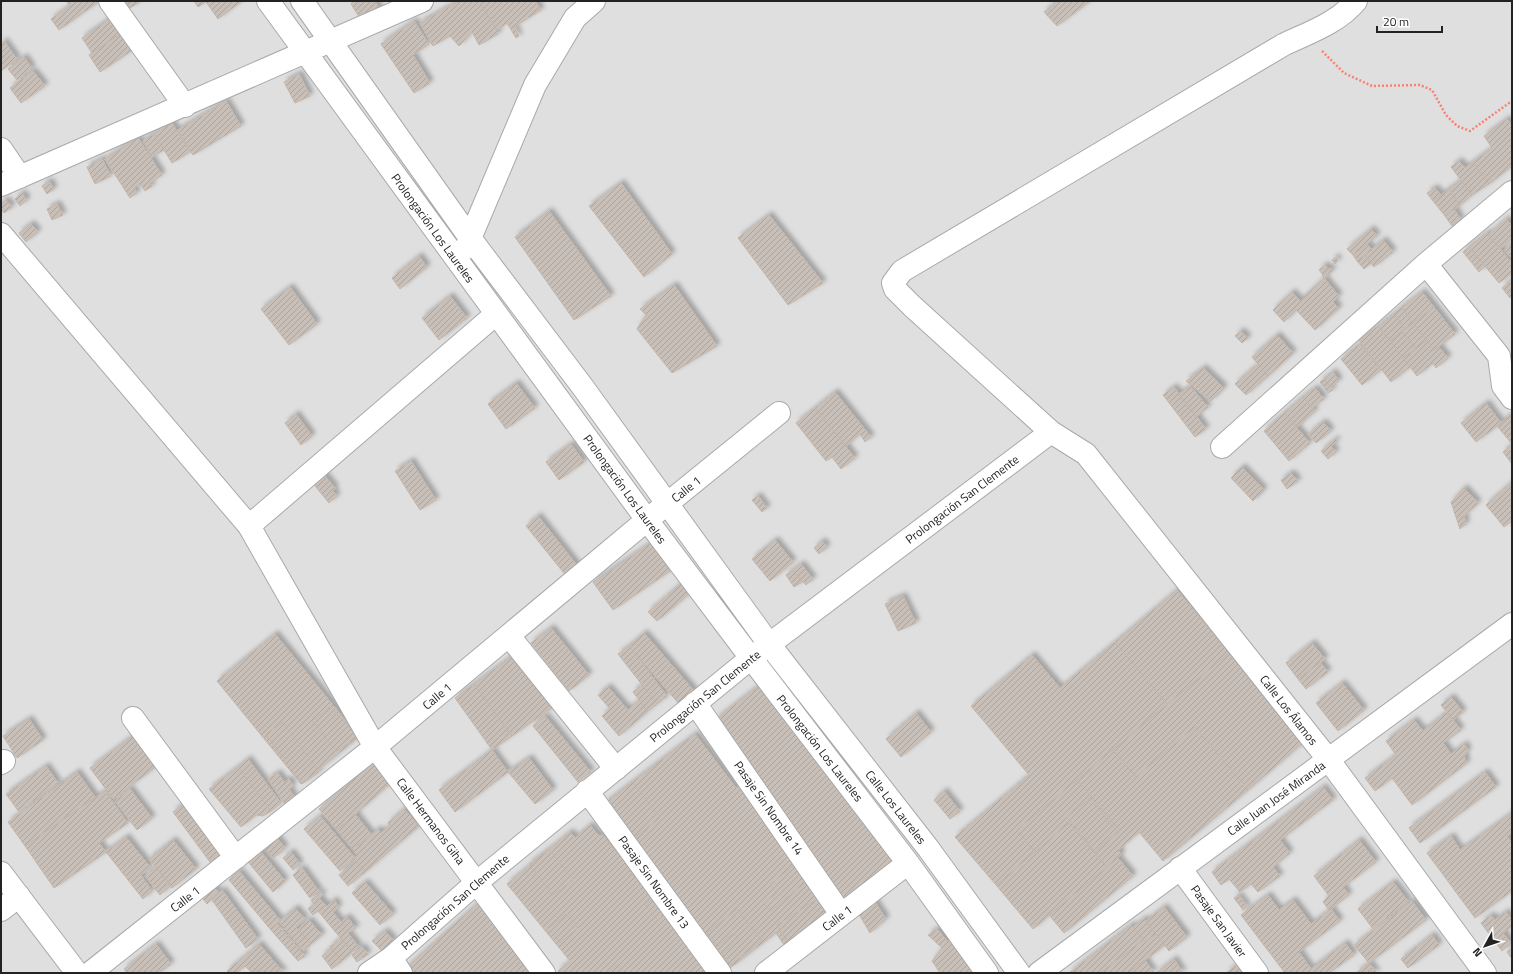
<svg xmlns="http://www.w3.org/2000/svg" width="1513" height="974" viewBox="0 0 1513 974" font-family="'Titillium Web',sans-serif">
  <defs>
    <pattern id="building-hatch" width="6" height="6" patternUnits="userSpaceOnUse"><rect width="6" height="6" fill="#c7bfb8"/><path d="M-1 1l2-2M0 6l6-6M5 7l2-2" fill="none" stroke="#aba49e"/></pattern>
    <filter id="shadow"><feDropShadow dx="3.5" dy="-3.5" stdDeviation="2" flood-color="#0004"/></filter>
  </defs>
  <rect width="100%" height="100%" fill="#f2efe9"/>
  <!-- residential -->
  <path fill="#e0dfdf" d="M1 1H1512V973H1Z"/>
  <!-- building -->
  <path fill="url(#building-hatch)" stroke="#c4b6ab" filter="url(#shadow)" d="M66 1H95L97 3 59 30 51 19 70 6Z
    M125 1H141L130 8Z
    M194 1H207L198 7Z
    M207 1H242L218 19 206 2Z
    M353 1H375L380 10 361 20 351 4Z
    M459 1H479L497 30 498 34 479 45 472 32 459 46 450 36 433 46 420 23Z
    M479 1H535L541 10 514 27 519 36 516 38 507 23 497 30Z
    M1058 1H1088L1089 2 1057 26 1044 12Z
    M109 19 120 34 92 53 82 38Z
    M414 21 429 44 413 55 430 83 414 93 381 44Z
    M123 32 134 49 100 72 89 55Z
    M4 41 17 59 1 71V44Z
    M24 57 32 68 17 80 8 69Z
    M33 71 45 86 21 103 10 88Z
    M299 74 310 96 295 103 284 82Z
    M226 101 241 126 193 155 178 130Z
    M1507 119 1512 125V166L1489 184 1473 162 1492 148 1484 136Z
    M172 123 190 152 172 163 154 134Z
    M154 134 164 150 152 157 143 141Z
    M138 138 162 175 150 183 152 186 145 191 140 184 134 188 137 193 130 198 105 159Z
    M102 159 111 176 95 184 87 167Z
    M1459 161 1465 168 1473 162 1489 184 1472 195 1451 167Z
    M1461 180 1472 195 1460 205 1449 189Z
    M49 181 54 189 47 194 42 186Z
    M621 183 672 254 644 277 589 206Z
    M1435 188 1441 195 1433 201 1427 193Z
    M1449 189 1460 205 1445 216 1433 201Z
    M22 193 27 200 20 206 15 199Z
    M6 200 12 207 4 213 1 209V203Z
    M57 204 63 215 52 220 47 209Z
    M1454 209 1461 220 1452 226 1445 216Z
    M549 211 611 296 574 320 515 237Z
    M769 215 823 283 788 305 738 238Z
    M1506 219 1512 226V238L1500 249 1488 235Z
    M31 224 38 232 26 242 19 233Z
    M1371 229 1377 236 1353 255 1347 249Z
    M1487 233 1512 263V273L1499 283 1469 247Z
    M1383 240 1393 252 1374 267 1365 255Z
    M1367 244 1372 250 1357 261 1353 255Z
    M1512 245V257L1511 258 1504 250Z
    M1469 247 1485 266 1479 272 1463 252Z
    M1365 255 1371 263 1364 269 1357 261Z
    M419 256 427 267 400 289 392 278Z
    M1336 257 1338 261 1335 264 1332 260Z
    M1325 265 1329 269 1323 275 1319 270Z
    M1331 268 1333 270 1324 278 1322 276Z
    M1324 278 1339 296 1333 302 1339 308 1315 330 1296 310 1284 322 1273 310 1292 292 1300 301Z
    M1512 280V296L1510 298 1502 288Z
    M674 285 717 346 672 373 637 329 646 315 640 309Z
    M290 287 317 324 289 345 261 309Z
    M1422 292 1434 307 1413 323 1402 307Z
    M450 296 467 318 439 340 422 318Z
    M1402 307 1413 323 1405 329 1394 314Z
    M1434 307 1455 334 1434 350 1413 323Z
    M1394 314 1405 329 1390 341 1378 326Z
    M1413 323 1427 340 1416 349 1402 331Z
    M1378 326 1410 367 1391 382 1359 340Z
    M1241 331 1248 338 1242 343 1235 336Z
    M1402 331 1416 349 1403 358 1390 341Z
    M1277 335 1293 353 1268 376 1252 357Z
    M1427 340 1434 350 1439 347 1448 358 1436 368 1433 363 1417 376 1403 358Z
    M1360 344 1381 370 1362 385 1341 359Z
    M1258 364 1268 376 1246 395 1235 384Z
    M1203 368 1224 388 1211 401 1186 381Z
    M1333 372 1339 381 1330 387 1324 379Z
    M1324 379 1333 390 1328 393 1320 382Z
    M516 383 535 408 506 429 488 404Z
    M1190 386 1208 407 1196 417 1178 395Z
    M1174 387 1206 429 1195 437 1163 395Z
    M1315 388 1324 399 1312 408 1303 397Z
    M835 392 871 437 865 442 860 434 846 446 815 408Z
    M1303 397 1315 411 1297 427 1284 413Z
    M1486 403 1501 423 1476 442 1461 423Z
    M815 408 855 458 841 469 832 457 826 461 796 423Z
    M1284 413 1310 443 1289 461 1264 431Z
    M296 414 312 436 301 445 285 423Z
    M1509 416 1512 421V444L1497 426Z
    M1323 422 1331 431 1316 443 1308 434Z
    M1335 439 1337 441 1331 446 1336 452 1328 459 1321 451Z
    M571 444 584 462 559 480 546 462Z
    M1512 445V464L1503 452Z
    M411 461 436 500 420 510 395 471Z
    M1242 467 1264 490 1253 501 1231 478Z
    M322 472 335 488 333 491 337 496 329 503 311 481Z
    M1291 473 1298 481 1287 489 1281 480Z
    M1512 482V521L1504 527 1486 505Z
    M1464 488 1478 503 1464 516 1466 524 1460 529 1451 502Z
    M758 496 767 508 762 512 752 500Z
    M538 516 579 568 567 577 526 526Z
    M775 540 793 562 770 581 752 559Z
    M654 541 673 569 613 610 593 582Z
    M822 541 827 547 819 554 814 548Z
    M801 564 813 579 806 585 793 570Z
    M793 570 802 582 794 587 786 575Z
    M682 583 690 593 657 621 648 612Z
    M1177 590 1229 653 1167 704 1115 642Z
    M903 596 916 623 898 631 885 604Z
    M551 628 589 675 569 691 531 643Z
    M644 633 695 692 680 705 629 646Z
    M275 634 359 737 301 784 217 681Z
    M1115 642 1167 704 1017 830 1035 852 996 885 955 837 1029 775 971 706 1032 655 1060 688Z
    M1312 643 1325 659 1298 679 1286 663Z
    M629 646 667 696 657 704 618 654Z
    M1229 653 1304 742 1248 790 1195 727 1136 777 1113 750Z
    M515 654 553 707 512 736 474 684Z
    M1320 662 1328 672 1306 689 1298 679Z
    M766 680 899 860 843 904 716 719Z
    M1342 683 1364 710 1338 731 1316 703Z
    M474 684 512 736 492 750 455 698Z
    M642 685 657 704 648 711 633 692Z
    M608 687 628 710 639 700 648 711 619 736 602 716 610 709 598 695Z
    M1451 697 1463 712 1453 720 1441 705Z
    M330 707 359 737 336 751 312 721Z
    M1447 712 1461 730 1443 743 1451 754 1464 744 1468 750 1464 756 1467 763 1412 805 1392 778 1375 791 1365 778 1396 755 1386 741 1414 720 1423 731Z
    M916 713 931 732 901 757 886 739Z
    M545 716 591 772 578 782 533 726Z
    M29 719 43 740 17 758 3 736Z
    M283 722 319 772 302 784 266 734Z
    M1195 727 1248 790 1163 861 1139 832 1118 850 1122 854 1107 867 1094 853 1120 831 1077 780 1113 750 1136 777Z
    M695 734 736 788 743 783 831 909 784 945 776 933 730 968 605 803Z
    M134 735 157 766 113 799 90 768Z
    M492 750 508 772 455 812 439 790Z
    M529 758 553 790 535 804 508 772Z
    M248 759 281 803 271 811 238 767Z
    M375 761 393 781 337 830 319 809Z
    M46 766 58 783 19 812 6 794Z
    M238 767 271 811 263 816 256 815 241 827 209 789Z
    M77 772 95 797 25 846 8 822Z
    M1485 772 1496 787 1420 843 1409 828Z
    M278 773 284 782 289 779 293 786 289 789 295 798 285 805 268 779Z
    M1077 780 1120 831 1094 853 1069 823 1035 852 1017 830Z
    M633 782 660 818 635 837 608 801Z
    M1323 787 1333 800 1280 840 1290 853 1273 867 1280 876 1258 892 1251 884 1240 892 1229 879 1221 885 1212 872Z
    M130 789 152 818 137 830 115 801Z
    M105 791 128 823 99 843 106 852 54 888 25 846Z
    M944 791 960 811 950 819 934 800Z
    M1090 798 1117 832 1094 850 1067 817Z
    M184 804 223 852 210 862 173 812Z
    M404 809 419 826 365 872 354 859 358 856 353 851 378 829 381 833 390 825 388 823Z
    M1512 813V832L1507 836 1512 843V891L1475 918 1427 853 1451 836 1460 850Z
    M355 814 371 834 353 849 337 830Z
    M320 816 355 858 340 871 304 829Z
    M1069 823 1107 867 1033 929 996 885Z
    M590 825 599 836 603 835 616 852 622 848 636 867 630 871 634 877 639 874 715 973H560L558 971 570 961 507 884 570 832 575 838Z
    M275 835 285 848 274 858 262 846Z
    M126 837 150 867 141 875 152 891 143 899 106 852Z
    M173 840 196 869 172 888 149 859Z
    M1359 840 1376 862 1343 887 1349 895 1329 910 1323 902 1329 896 1314 876Z
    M257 847 285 881 273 892 244 857Z
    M549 849 573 880 553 895 529 864Z
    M291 852 300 864 293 870 283 858Z
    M1118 858 1133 876 1064 933 1049 915Z
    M356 861 365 872 348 886 339 875Z
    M795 864 808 880 771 911 764 903 777 893 770 885Z
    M156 867 171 885 160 895 145 876Z
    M302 868 319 891 310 898 293 875Z
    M239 871 280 920 271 930 229 880Z
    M365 882 393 914 380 925 352 893Z
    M1393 882 1408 901 1373 929 1358 909Z
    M213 885 218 892 207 904 200 895Z
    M222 890 258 939 246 948 212 900Z
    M321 892 323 895 319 898 327 906 334 900 339 907 333 912 341 922 347 917 356 928 348 933 359 947 352 952 318 911 313 915 308 909 314 904 311 900Z
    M657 895 669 911 658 920 645 905Z
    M1238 895 1247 906 1243 910 1234 898Z
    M1268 895 1279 910 1293 900 1311 924 1331 909 1340 921 1299 952 1311 969 1345 943 1354 955 1329 973H1285L1241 915Z
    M819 898 827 903 820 921 789 943 777 925Z
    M873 899 886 919 870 933 857 911Z
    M1412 901 1426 920 1369 963 1354 945Z
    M478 903 529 973H411L407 967Z
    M1164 907 1187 937 1169 951 1146 921Z
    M295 908 305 919 296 927 311 944 303 951 279 922Z
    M737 909 762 940 731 965 722 954 739 940 734 933 718 946 707 933Z
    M1506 912 1512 920V926L1503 933 1511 943 1502 951 1481 923 1491 915 1495 920Z
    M567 914 578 928 560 943 553 935 551 936 546 930Z
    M1144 919 1156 934 1145 942 1133 927Z
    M309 920 322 935 311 944 298 929Z
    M278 924 305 956 298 961 271 930Z
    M1131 925 1143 940 1100 973H1069Z
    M937 929 947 941 957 938 984 973H940L932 961 942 948 928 935Z
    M385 931 394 941 382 951 372 941Z
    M1156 934 1165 945 1128 973H1100L1143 940 1145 942Z
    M1432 935 1439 945 1408 968 1401 959Z
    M341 938 352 952 342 961 330 947Z
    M156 944 171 964 159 973H127L124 969Z
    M259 944 284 973H252L245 966 236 973H229L227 971Z
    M362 947 368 954 357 962 352 955Z
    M331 948 342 961 332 969 322 956Z
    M1512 948V959L1507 952Z
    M1174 959 1183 973H1156Z
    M1145 960 1154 973H1128Z
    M1241 962 1249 973H1226Z
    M1369 963 1377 973H1356Z
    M617 965 623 973H607Z
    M256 969 259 973H251Z"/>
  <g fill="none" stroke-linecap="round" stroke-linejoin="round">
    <!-- street casing -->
    <g stroke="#a9a9a9" stroke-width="24">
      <path id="street" d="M110 1 185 106
        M268 1 647 520 751 658 908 863 987 973
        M302 1 470 238 582 386 769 644 928 848 1019 973
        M1356 1C1338 23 1308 33 1283 45L902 271 893 283 895 289 912 306 1051 432 1086 454 1328 759 1485 973
        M1 149 20 177
        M1 185 422 1
        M1 234 249 526 375 747 544 973
        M466 248 535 85 575 18 594 1
        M1426 264 1499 356 1503 386 1512 398
        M1222 447 1426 264 1512 192
        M249 526 496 314
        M509 636 616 769
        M695 703 841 914
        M133 718 236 858
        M1 763 4 761
        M587 791 720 973
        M1180 868 1257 973
        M1 873 77 973
        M1 910 19 896
        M391 958 401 973
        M90 973 375 747 647 520 779 413
        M369 973 391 958 476 883 751 658 1051 432
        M766 973 908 863
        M1039 973 1512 624"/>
    </g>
    <!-- path -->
    <path stroke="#fa8072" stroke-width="2.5" stroke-dasharray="2 2" stroke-linecap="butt" d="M1322 51 1344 73 1372 86 1420 85 1432 90 1446 115 1457 126 1470 131 1512 101"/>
    <!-- street -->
    <use href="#street" stroke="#fff" stroke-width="22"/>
  </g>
  <g text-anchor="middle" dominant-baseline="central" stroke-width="4" stroke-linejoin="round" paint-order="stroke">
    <!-- street labels -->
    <g font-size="12" fill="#222" stroke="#fff">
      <text transform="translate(433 228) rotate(54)">Prolongación Los Laureles</text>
      <text transform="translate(625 489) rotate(54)">Prolongación Los Laureles</text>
      <text transform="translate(686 489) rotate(-39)">Calle 1</text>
      <text transform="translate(962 499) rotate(-37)">Prolongación San Clemente</text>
      <text transform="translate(437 696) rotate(-40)">Calle 1</text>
      <text transform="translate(705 696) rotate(-39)">Prolongación San Clemente</text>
      <text transform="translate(1289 710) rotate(52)">Calle Los Álamos</text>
      <text transform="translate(820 748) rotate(52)">Prolongación Los Laureles</text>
      <text transform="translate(1276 798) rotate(-36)">Calle Juan José Miranda</text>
      <text transform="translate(896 807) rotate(52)">Calle Los Laureles</text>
      <text transform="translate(769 808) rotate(55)">Pasaje Sin Nombre 14</text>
      <text transform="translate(431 821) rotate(53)">Calle Hermanos Giha</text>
      <text transform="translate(654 882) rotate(54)">Pasaje Sin Nombre 13</text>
      <text transform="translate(185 899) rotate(-38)">Calle 1</text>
      <text transform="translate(455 902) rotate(-41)">Prolongación San Clemente</text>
      <text transform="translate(837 918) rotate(-37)">Calle 1</text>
      <text transform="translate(1219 921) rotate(54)">Pasaje San Javier</text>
    </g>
  </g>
  <!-- border -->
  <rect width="1513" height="974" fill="none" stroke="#222222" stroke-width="4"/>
  <!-- north arrow -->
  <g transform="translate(1485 946) rotate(230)" stroke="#ffffff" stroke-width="3" paint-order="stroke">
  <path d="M0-3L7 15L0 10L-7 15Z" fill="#222222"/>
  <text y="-6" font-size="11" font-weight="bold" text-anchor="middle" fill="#222222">N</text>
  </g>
  <!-- scale -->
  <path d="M1377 26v6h65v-6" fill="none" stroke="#222222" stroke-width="2"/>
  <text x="1383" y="26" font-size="12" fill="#222222" stroke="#ffffff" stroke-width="3" paint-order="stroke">20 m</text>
</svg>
